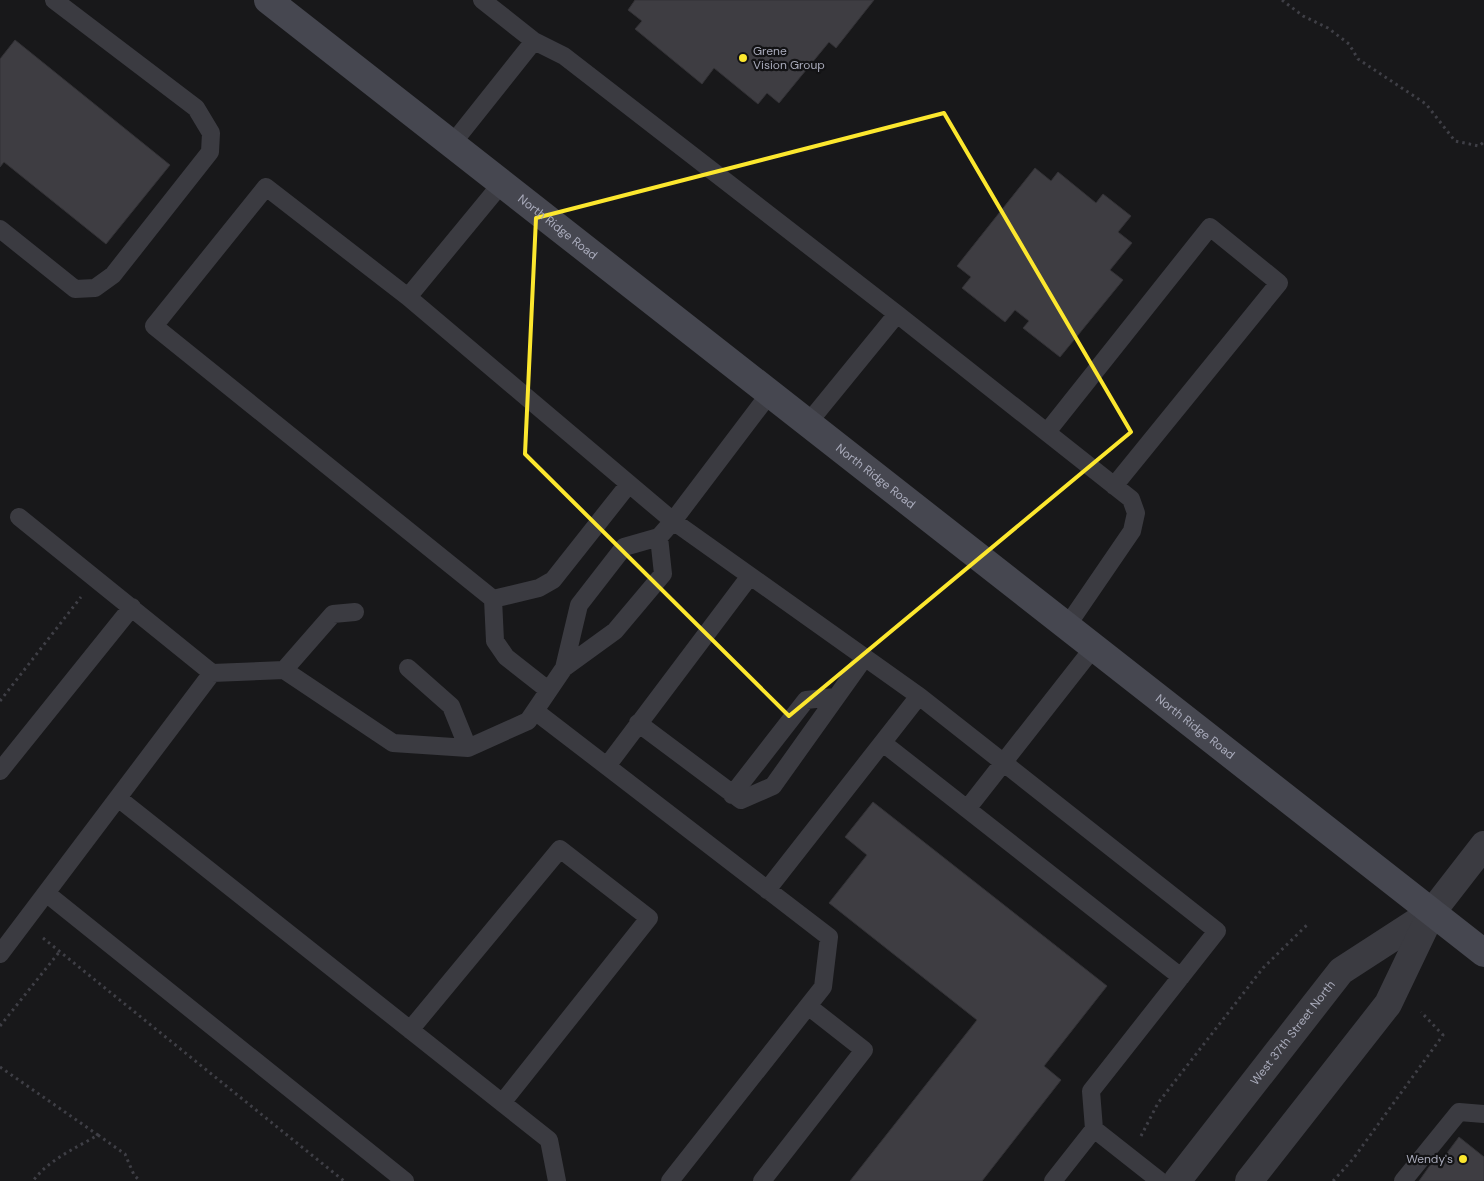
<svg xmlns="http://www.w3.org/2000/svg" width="1484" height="1181" viewBox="0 0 1484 1181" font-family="'DM Sans',sans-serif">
  <rect width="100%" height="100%" fill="#18181a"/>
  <!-- building -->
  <path fill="#3e3d42" stroke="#333236" d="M635 0H874L836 48 829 42 779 103 767 93 758 104 714 68 702 84 635 29 642 21 628 10Z
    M15 40 170 165 106 244 4 162 0 167V59Z
    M1035 168 1051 181 1058 172 1096 203 1103 194 1131 216 1118 232 1132 243 1110 270 1123 280 1060 357 1023 328 1029 321 1015 310 1005 322 962 288 971 277 957 266Z
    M873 802 1107 986 1044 1066 1061 1080 982 1181H850L977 1020 829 903 867 855 845 837Z
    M1459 1137 1484 1157V1181H1419L1436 1157 1441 1161Z"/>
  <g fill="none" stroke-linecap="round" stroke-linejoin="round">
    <!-- path -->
    <path stroke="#3f3f46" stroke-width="3" stroke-dasharray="2.5 4" stroke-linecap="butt" d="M1282 0 1303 16 1328 28 1349 44 1358 59 1426 104 1455 141 1479 146 1484 142
      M0 701 81 597
      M43 938 344 1181
      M0 1026 60 951
      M0 1067 98 1135C76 1148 48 1160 33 1181
      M98 1135 125 1154 134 1175 140 1181
      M1141 1136 1158 1103 1263 968 1309 923
      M1333 1181 1353 1159 1443 1035 1421 1012"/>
    <!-- service -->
    <path stroke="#3b3b41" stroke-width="18" d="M482 0 534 41
      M452 144 534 41 564 56 897 314 1131 499 1136 513 1132 531 1067 626
      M502 183 408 297 266 187 154 326 493 599 495 641 506 657 548 690
      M0 229 75 289 95 288 113 275 210 152 211 133 196 108 54 0
      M408 297 673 521 919 696
      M808 423 897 314
      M1047 432 1210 227 1279 283 1114 486
      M19 517 212 673 284 670 393 743 468 748 528 721 564 668 615 631 663 574 659 537
      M493 599 539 588 553 580 629 484
      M408 668 451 706 468 748
      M564 668 579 605 624 547 659 537 673 521 770 393
      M284 670 333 614 355 612
      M535 711 829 937 823 987 670 1181
      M638 723 741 800 773 786 865 657
      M883 743 1181 977
      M607 766 750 576
      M0 771 132 607
      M732 795 806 700 835 697
      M118 798 549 1140 557 1181
      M967 809 1094 647
      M767 890 919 696 1217 931 1091 1091 1094 1129 1053 1181
      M46 893 405 1181
      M0 954 212 673
      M410 1030 560 849 649 918 502 1103
      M1094 1129 1160 1181
      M762 1181 864 1050 808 1006
      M1403 1181 1459 1112 1484 1114"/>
    <!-- tertiary -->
    <g stroke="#3b3b41" stroke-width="28">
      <path id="s1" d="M1177 1181 1341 971 1432 912"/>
      <path d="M1249 1181 1388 1004 1432 912 1484 845"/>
    </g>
    <!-- secondary -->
    <path stroke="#464750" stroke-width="28" id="s2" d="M268 0 1484 953"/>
  </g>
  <!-- marked area -->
  <path fill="none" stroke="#fce72e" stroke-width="4" stroke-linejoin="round" d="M944 113 1131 432 789 716 525 454 536 218Z"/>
  <!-- markers -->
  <g fill="#fce72e" stroke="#131315" stroke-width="2">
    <circle cx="743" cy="58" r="5"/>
    <circle cx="1463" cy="1159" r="5"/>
  </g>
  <g text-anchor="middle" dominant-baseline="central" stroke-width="4.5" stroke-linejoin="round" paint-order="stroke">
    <!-- poi labels -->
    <g font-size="12" fill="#a9abbb" stroke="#131315" text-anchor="start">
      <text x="753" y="51">Grene<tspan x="753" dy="14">Vision Group</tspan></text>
      <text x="1453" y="1159" text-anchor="end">Wendy's</text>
    </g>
    <!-- street labels -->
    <g font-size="12" fill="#a9abbb" stroke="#131315">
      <text stroke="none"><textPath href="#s2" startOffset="368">North Ridge Road</textPath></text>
      <text stroke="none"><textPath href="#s2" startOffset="772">North Ridge Road</textPath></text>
      <text stroke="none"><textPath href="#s2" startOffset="1178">North Ridge Road</textPath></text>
      <text stroke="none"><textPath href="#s1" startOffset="188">West 37th Street North</textPath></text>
    </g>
  </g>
</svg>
